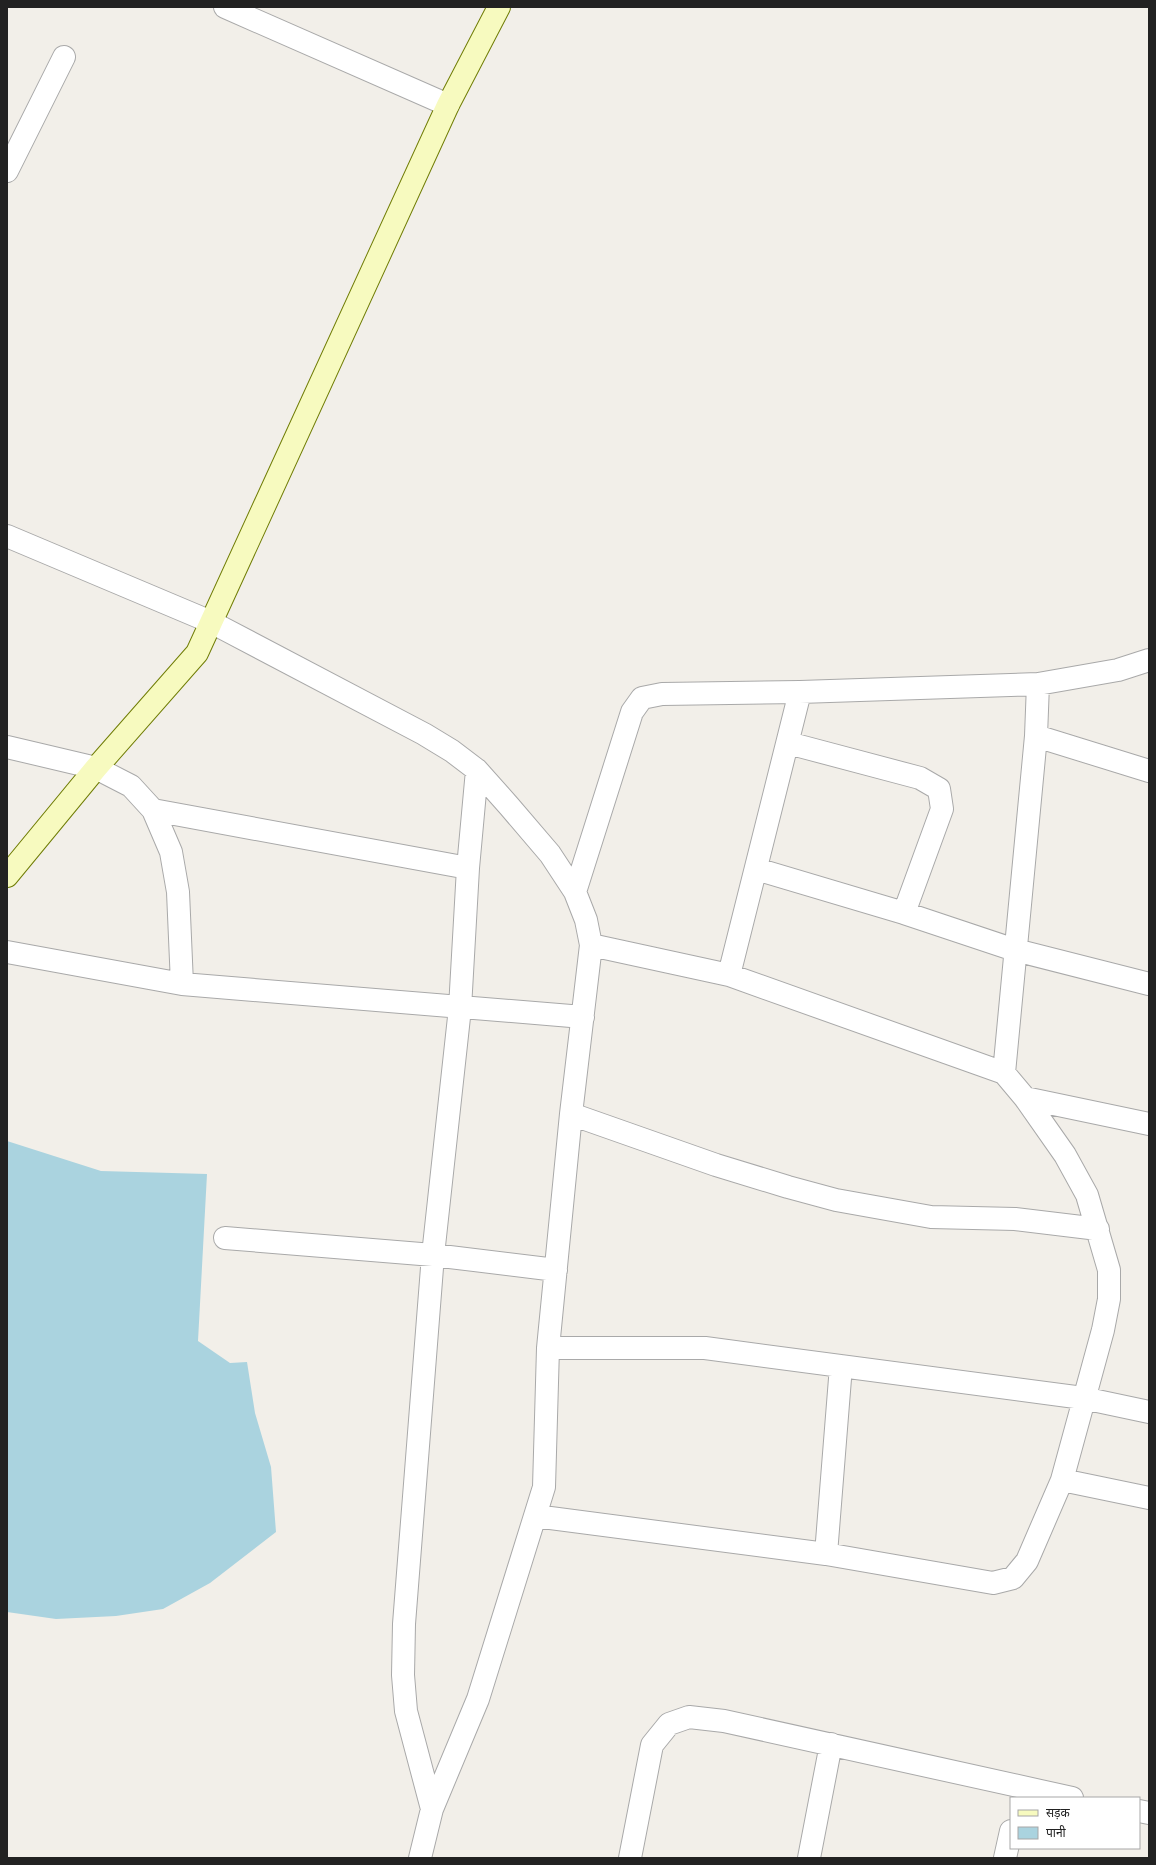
<svg xmlns="http://www.w3.org/2000/svg" width="1156" height="1865" viewBox="0 0 1156 1865" font-family="'Asap Condensed','Noto Sans Devanagari',sans-serif">
  <rect width="100%" height="100%" fill="#f2efe9"/>
  <!-- water -->
  <path fill="#aad3df" d="M7 1141 101 1171 207 1174 198 1341 230 1363 247 1362 255 1413 271 1467 276 1532 210 1583 163 1609 116 1616 56 1619 7 1612Z"/>
  <g fill="none" stroke-linecap="round" stroke-linejoin="round">
    <!-- street casing -->
    <g stroke="#a9a9a9" stroke-width="24">
      <path id="street" d="M225 7 448 105
        M7 171 64 57
        M7 536 211 622 424 734 452 751 477 770 509 806 550 854 575 892 586 920 591 945 571 1114 548 1348 544 1487 478 1699 432 1809 420 1858
        M1036 736 1149 771
        M788 743 920 778 939 789 942 809 904 913
        M7 747 96 768 131 786 153 810 171 852 178 892 182 984
        M153 810 468 868
        M756 869 904 913 1015 950 1149 984
        M575 892 632 712 642 698 662 694 800 692 1038 684 1118 670 1149 660
        M7 952 182 984 583 1017
        M729 975 800 692
        M1004 1073 1036 736 1038 684
        M1025 1098 1149 1124
        M571 1114 716 1165 788 1187 836 1200 931 1217 1015 1219 1098 1229
        M225 1238 433 1255 556 1270
        M548 1348H705L1083 1398 1149 1412
        M1062 1480 1149 1498
        M535 1516 826 1554 993 1583 1013 1578 1027 1561 1062 1480 1103 1330 1109 1299V1270L1087 1195 1065 1155 1025 1098 1004 1073 729 975 591 945
        M826 1554 841 1366
        M432 1809 406 1711 403 1675 404 1624 433 1255 460 1008 468 868 477 770
        M1139 1811 1149 1813
        M630 1858 652 1745 669 1724 689 1717 724 1721 1072 1798
        M809 1858 831 1744
        M1005 1858 1011 1831"/>
    </g>
    <!-- secondary casing -->
    <g stroke="#707d05" stroke-width="24">
      <path id="secondary" d="M7 876 96 768 197 653 448 105 499 7"/>
    </g>
    <!-- street -->
    <use href="#street" stroke="#fff" stroke-width="22"/>
    <!-- secondary -->
    <use href="#secondary" stroke="#f7fabf" stroke-width="22"/>
  </g>
  <!-- border -->
  <rect width="1156" height="1865" fill="none" stroke="#222222" stroke-width="16"/>
  <!-- legend -->
  <rect x="1010" y="1797" width="130" height="52" fill="#ffffff" stroke="#a7a7a7"/>
  <rect x="1018" y="1810" width="20" height="6" fill="#f7fabf" stroke="#a7a7a7"/>
  <text x="1046" y="1817" font-size="12" fill="#222222">सड़क</text>
  <rect x="1018" y="1827" width="20" height="12" fill="#aad3df" stroke="#a7a7a7"/>
  <text x="1046" y="1837" font-size="12" fill="#222222">पानी</text>
</svg>
